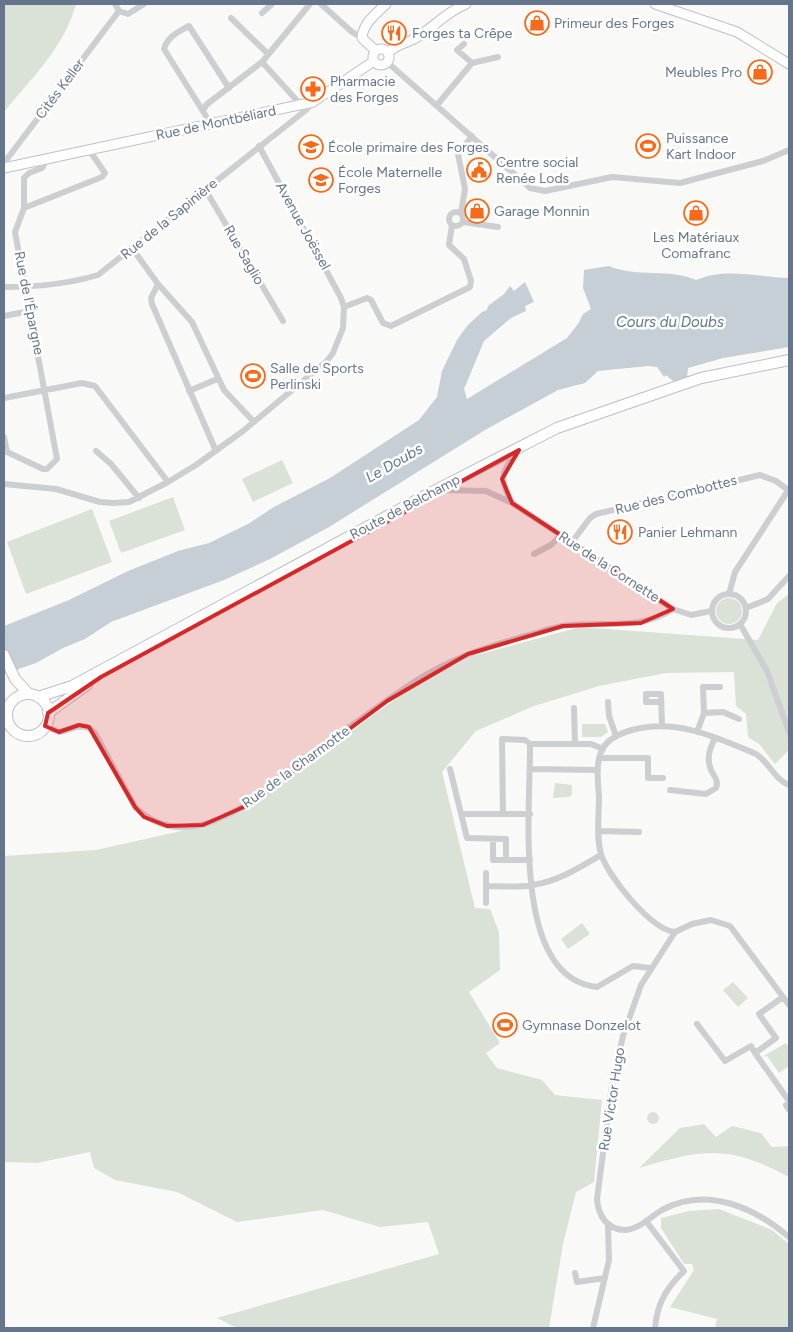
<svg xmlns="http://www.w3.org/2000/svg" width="793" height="1332" viewBox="0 0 793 1332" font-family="Figtree,sans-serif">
  <rect width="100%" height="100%" fill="#f9f9f7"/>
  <!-- green -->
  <path fill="#dae2d7" d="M4 4H76C65 46 31 79 4 112Z
    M282 460 293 483 253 502 242 479Z
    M173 497 185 530 121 553 109 521Z
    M92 509 112 562 26 594 7 542Z
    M789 594V750L775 764 759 744 748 737 746 714 736 706 734 672 666 673 599 686 534 706 476 731 442 772 475 908 490 909 499 932 500 970 469 992 500 1043 486 1053 497 1068 542 1080 555 1095 602 1100 594 1182 576 1192 563 1244 549 1328H237L217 1318 439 1254 428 1222 380 1227 323 1210 237 1222 177 1192 115 1180 94 1168 90 1152 37 1163 4 1162V856L96 850 221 822 248 806 415 685 469 657 580 627 758 640 777 603Z
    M716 611a13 13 0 1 1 26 0a13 13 0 1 1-26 0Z
    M582 724H605L608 732 601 737H582Z
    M555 783 572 785V795L569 797 553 798Z
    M582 923 590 934 568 949 561 939Z
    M733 982 748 998 738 1007 723 990Z
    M786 1043 789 1047V1066L779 1073 767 1056 762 1057Z
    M647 1118a6 6 0 1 1 12 0a6 6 0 1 1-12 0Z
    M704 1124 716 1137 732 1126 761 1133 772 1147 789 1146V1177C727 1144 704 1149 639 1168L680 1128Z
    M719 1209 772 1230 789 1244V1328H715L717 1319 670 1307 694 1270 692 1264H684L661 1228V1218L689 1211Z"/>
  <!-- water -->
  <path fill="#c5cfd5" d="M609 266C637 278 669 268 696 280 725 267 758 277 789 278V347L723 358 688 368 687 378 673 381 666 375 664 377 657 367 648 366 598 371 585 383 558 390 485 430 329 527 270 559 224 580 111 622 85 639 63 648 36 663 4 674V626L69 600 128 571 178 551 209 543 248 524 274 507 330 478 419 420 437 397 442 371 457 340 467 326 482 312 487 310 488 306 504 294 510 286 514 291 525 282 534 302 525 306 526 311 511 318 484 341 464 389 467 399 567 338 578 324 583 314 591 309 583 288 584 270Z"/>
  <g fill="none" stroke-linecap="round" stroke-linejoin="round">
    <!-- secondary casing -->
    <g stroke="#bdc1c7" stroke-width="11">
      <path id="secondary" d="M655 4 737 32 789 64
        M373 57a8 8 0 1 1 16 0a8 8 0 1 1-16 0Z
        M376 51 362 38C363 23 376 14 386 4
        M388 53C395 45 403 44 412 40 432 30 445 12 466 4
        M4 168 313 102 374 61"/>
    </g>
    <!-- primary casing -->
    <g stroke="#bcbfc4" stroke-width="12">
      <path id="primary" d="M4 655 15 679 29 694
        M7 715a21 21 0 1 1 42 0a21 21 0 1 1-42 0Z
        M38 697 72 686 428 494 557 428 701 378 789 360
        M48 713 87 685"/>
    </g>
    <!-- street -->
    <path stroke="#ccced2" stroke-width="6" d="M115 4 119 11
      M321 4 352 32 362 38
      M262 13 272 4
      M231 18 268 54
      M464 44 457 50 472 63
      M262 62 301 105
      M387 62 530 188 545 191 612 177 680 183 763 161 789 150
      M437 105 472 63 498 57
      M203 111 206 105 262 62 310 4
      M211 124 164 49C167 37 178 32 189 26L229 88
      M6 168 7 159 119 11 128 14 144 4
      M205 189 283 321
      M24 208 102 177 105 173 89 150
      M449 219a7 7 0 1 1 14 0a7 7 0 1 1-14 0Z
      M461 213 465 189 458 154 472 136
      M463 222 498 227
      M132 248 158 284 192 322 224 390 254 422
      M158 284 151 298 152 304 216 451
      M4 287C35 287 68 284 98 275L306 110 313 102
      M344 307 367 298 371 300 383 323 391 326 470 287 471 281 464 259 449 245 452 225
      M4 316 30 311
      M189 391 217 379
      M4 398 82 383 95 386 168 482
      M4 437 7 452 43 469H47L57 459 15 232 24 208V178L29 173 42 168 47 159
      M96 451 111 464 139 498
      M4 484 56 489 100 502 113 503 129 502 168 482 196 465 243 431 327 361 333 353 343 328 344 307 341 298 259 146
      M446 490 486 491 512 503 673 609 691 615 711 611
      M512 502C498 479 502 470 519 450
      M572 542 590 518 596 514 760 475 776 481 788 490
      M534 554 551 545 561 535
      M729 594 735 572 789 489
      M712 611a17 17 0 1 1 34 0a17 17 0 1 1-34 0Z
      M746 608 768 599 789 576
      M740 624 767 671 789 732
      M608 702 609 716 616 736
      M661 702H646V694H661L662 726
      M574 708 575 744
      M704 713 723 712 739 719
      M45 726 59 732C73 730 82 720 95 733L135 807C194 865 274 784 321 748 351 726 382 703 414 682 449 659 489 646 529 635 540 632 551 628 562 626 600 620 639 632 673 609
      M697 732 704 713 703 687H720
      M530 744H591L603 749
      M600 758H648V778H663
      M450 769 467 838 506 839V860H530
      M530 769 598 770
      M670 790 706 794 716 788C719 780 714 777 711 770 706 758 710 748 715 738
      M461 814H503
      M530 814H503L502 739 525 740 530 744C531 805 510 978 597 987L633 966 650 968
      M599 831 639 832
      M493 839V860H506
      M486 873V903
      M486 886C501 886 518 888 533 885 558 881 579 868 601 855
      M675 932C651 930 607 875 601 854 596 836 599 815 599 797 598 781 595 762 603 748 609 738 621 733 632 730 675 718 716 737 756 754 769 762 775 780 789 785
      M783 997 759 1014 776 1038 755 1053 789 1101
      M789 1005 730 926 711 920 692 924 675 932 641 985 623 1036 612 1085 597 1199C598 1215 607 1230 625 1230 640 1229 650 1217 662 1210 706 1186 754 1207 789 1237
      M697 1024 725 1061 751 1046 755 1053
      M789 1103 786 1105 789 1110
      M646 1221 684 1271C666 1288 657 1304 655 1328
      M575 1273 577 1282 605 1278
      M593 1328 609 1260 608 1225"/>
    <!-- secondary -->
    <use href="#secondary" stroke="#fff" stroke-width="9"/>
    <!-- primary -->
    <use href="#primary" stroke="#fff" stroke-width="10"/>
  </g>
  <!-- marked area -->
  <path fill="#d62828" fill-opacity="0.2" stroke="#d62828" stroke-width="4" stroke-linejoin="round" d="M519 450 502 479 512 503 673 609 641 623 563 626 468 654 387 701 246 806 203 825 167 826 144 817 135 807 89 727 79 725 59 732 45 726 48 713 101 677Z"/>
  <!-- icons -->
  <defs>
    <g id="shop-ring" transform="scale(1.25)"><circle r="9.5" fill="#fff" stroke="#f66a1a" stroke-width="1.5"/><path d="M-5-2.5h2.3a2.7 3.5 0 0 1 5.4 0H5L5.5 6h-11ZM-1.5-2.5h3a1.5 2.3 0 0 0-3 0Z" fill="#f66a1a"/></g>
    <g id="restaurant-ring" transform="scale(1.25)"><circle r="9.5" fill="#fff" stroke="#f66a1a" stroke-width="1.5"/><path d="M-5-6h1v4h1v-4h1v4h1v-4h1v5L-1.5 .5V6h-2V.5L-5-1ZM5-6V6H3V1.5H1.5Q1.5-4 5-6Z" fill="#f66a1a"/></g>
    <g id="pharmacy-ring" transform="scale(1.25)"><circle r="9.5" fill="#fff" stroke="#f66a1a" stroke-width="1.5"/><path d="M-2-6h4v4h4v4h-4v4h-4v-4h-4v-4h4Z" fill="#f66a1a"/></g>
    <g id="stadium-ring" transform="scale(1.25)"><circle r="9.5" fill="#fff" stroke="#f66a1a" stroke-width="1.5"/><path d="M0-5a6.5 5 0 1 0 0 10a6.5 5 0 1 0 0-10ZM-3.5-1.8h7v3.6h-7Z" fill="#f66a1a"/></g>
    <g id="school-ring" transform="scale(1.25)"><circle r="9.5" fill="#fff" stroke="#f66a1a" stroke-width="1.5"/><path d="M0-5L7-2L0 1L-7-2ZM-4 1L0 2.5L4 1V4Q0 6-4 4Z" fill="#f66a1a"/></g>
    <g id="civic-ring" transform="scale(1.25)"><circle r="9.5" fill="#fff" stroke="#f66a1a" stroke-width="1.5"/><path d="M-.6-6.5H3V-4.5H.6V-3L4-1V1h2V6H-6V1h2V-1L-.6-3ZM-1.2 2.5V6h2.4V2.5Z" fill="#f66a1a"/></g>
  </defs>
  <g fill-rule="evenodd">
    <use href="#shop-ring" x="537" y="23"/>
    <use href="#restaurant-ring" x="394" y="33"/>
    <use href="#shop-ring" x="760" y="72"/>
    <use href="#pharmacy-ring" x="313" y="89"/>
    <use href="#stadium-ring" x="648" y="146"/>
    <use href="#school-ring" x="311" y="147"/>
    <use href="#civic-ring" x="479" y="170"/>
    <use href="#school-ring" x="321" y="180"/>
    <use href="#shop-ring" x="477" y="211"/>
    <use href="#shop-ring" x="696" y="213"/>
    <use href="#stadium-ring" x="253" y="376"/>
    <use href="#restaurant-ring" x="620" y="532"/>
    <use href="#stadium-ring" x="505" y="1025"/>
  </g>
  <g text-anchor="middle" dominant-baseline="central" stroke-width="5" stroke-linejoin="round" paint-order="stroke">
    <!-- poi labels -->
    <g font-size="14" fill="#65758b" stroke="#fff" text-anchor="start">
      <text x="554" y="23">Primeur des Forges</text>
      <text x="412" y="33">Forges ta Crêpe</text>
      <text x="742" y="72" text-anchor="end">Meubles Pro</text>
      <text x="330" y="81">Pharmacie<tspan x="330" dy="16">des Forges</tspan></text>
      <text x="666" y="138">Puissance<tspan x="666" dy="16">Kart Indoor</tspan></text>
      <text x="328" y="147">École primaire des Forges</text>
      <text x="496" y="162">Centre social<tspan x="496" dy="16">Renée Lods</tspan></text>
      <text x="338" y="172">École Maternelle<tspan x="338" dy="16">Forges</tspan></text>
      <text x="494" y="211">Garage Monnin</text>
      <text x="696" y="237" text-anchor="middle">Les Matériaux<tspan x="696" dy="16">Comafranc</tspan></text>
      <text x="270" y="368">Salle de Sports<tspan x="270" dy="16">Perlinski</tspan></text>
      <text x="638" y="532">Panier Lehmann</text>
      <text x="522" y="1025">Gymnase Donzelot</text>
    </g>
    <!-- street labels -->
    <g font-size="14" fill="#65758b" stroke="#fff">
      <text transform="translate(60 89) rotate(-53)">Cités Keller</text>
      <text transform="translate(216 123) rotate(-12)">Rue de Montbéliard</text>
      <text transform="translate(169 219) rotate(-39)">Rue de la Sapinière</text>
      <text transform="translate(303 226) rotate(61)">Avenue Joëssel</text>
      <text transform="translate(244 255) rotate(60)">Rue Saglio</text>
      <text transform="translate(29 303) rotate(79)">Rue de l'Épargne</text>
      <text transform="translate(676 495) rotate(-14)">Rue des Combottes</text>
      <text transform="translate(405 507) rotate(-28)">Route de Belchamp</text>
      <text transform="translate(609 567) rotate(33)">Rue de la Cornette</text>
      <text transform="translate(296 767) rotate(-36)">Rue de la Charmotte</text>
      <text transform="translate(612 1099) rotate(-81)">Rue Victor Hugo</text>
    </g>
    <!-- water labels -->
    <g font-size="15" font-style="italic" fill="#617786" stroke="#fff">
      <text x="670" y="322">Cours du Doubs</text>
      <text transform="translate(394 463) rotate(-30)">Le Doubs</text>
    </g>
  </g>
  <!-- border -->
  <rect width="793" height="1332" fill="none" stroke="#65758b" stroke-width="10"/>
</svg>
